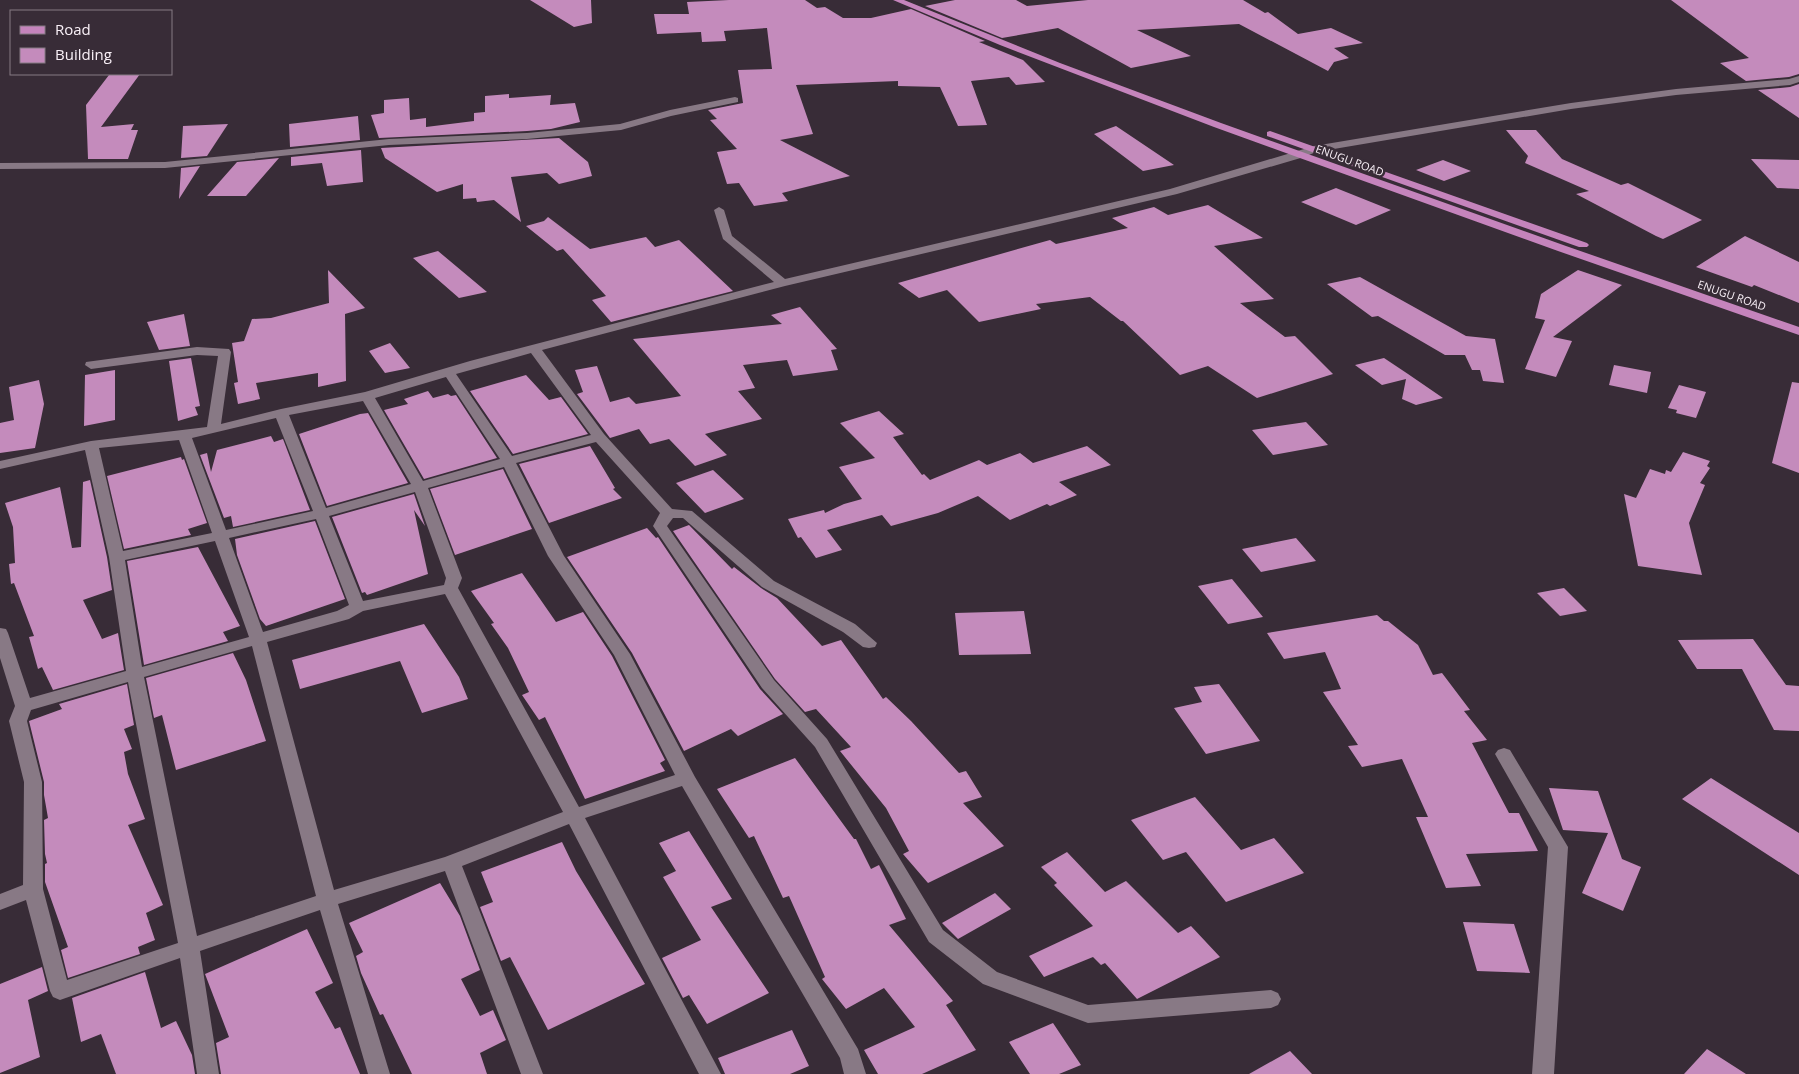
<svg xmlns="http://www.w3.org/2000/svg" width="1799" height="1074" viewBox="0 0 1799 1074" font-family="'Open Sans',sans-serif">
  <rect width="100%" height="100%" fill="#382c37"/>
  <!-- building -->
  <path fill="#c48bbc" d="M530 0H591L592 23 574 27Z
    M729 0H805L817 8 825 7 843 18H871L911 9 985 41 979 42 1023 60 1045 82 1016 85 1009 77 971 81 987 125 958 126 940 87 898 86V81L796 85 813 134 780 140 850 176 782 193 788 201 754 206 739 183 727 184 717 152 737 149 710 120 717 119 708 110 743 103 738 70 772 69 767 28 724 31 726 41 702 42 701 32 657 34 654 14H689L687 2Z
    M955 0H1016L1027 6 1088 0H1243L1265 13 1268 12 1298 34 1331 28 1363 43 1334 48 1349 58 1334 62 1328 71 1239 24 1137 30 1191 56 1131 68 1058 28 1002 38 925 6Z
    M1671 0H1799V74L1789 77 1746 81 1720 63 1749 58Z
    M140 74 101 127 134 124 131 130H138L128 159H88L86 105 109 75Z
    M1799 84V118L1758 90 1790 87Z
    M509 94V98L551 95 550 105 575 103 580 122 551 129 527 131 379 138 371 115 384 113V100L409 98 410 120 426 118V127L474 121V113L485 112V96Z
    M358 116 360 140 290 147 289 124Z
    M228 124 207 156 181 158 183 126Z
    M1116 126 1174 165 1143 171 1094 134Z
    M1506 130H1536L1562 159 1621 185 1628 183 1702 220 1663 239 1656 236 1576 194 1589 191 1525 163 1528 156Z
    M559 138 588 162 592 176 559 184 547 173 511 177 521 222 494 200 477 202 476 198 463 199V184L437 192 385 158 381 148Z
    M361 150 363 182 327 186 322 163 291 166V157Z
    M279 158 246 196H207L237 162Z
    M1751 159 1799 160V189L1777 188Z
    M1443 160 1471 171 1444 181 1416 170Z
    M200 166 179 199 181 168Z
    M1336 188 1391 210 1356 225 1301 202Z
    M1208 205 1263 238 1214 246 1274 299 1240 303 1285 337 1295 336 1333 374 1257 398 1208 366 1180 375 1123 321H1121L1090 297 1036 304 1041 309 979 322 947 290 919 298 898 283 1050 240 1056 244 1128 228 1112 218 1154 207 1168 215Z
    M548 217 590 249 646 237 655 247 679 240 733 291 611 322 592 300 606 296 563 249 557 251 526 226 544 221Z
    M1745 236 1799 262V303L1754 285 1752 287 1696 267Z
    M438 251 487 292 459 298 413 258Z
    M328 270 365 308 345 314 346 381 318 387V373L256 383 260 399 238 404 234 383 238 382 232 343 244 341 252 319 271 318 329 303Z
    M1578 270 1622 285 1553 337 1572 341 1556 377 1525 369 1545 320 1535 318 1541 294Z
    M1360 277 1466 336 1495 339 1504 383 1483 381 1480 370H1472L1465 355H1445L1378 316 1372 317 1327 284Z
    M800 307 837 349 831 350 838 370 793 376 787 360 743 365 755 388 738 391 762 419 705 434 727 455 695 466 669 439 650 444 639 429 610 438 577 394 583 392 575 370 597 366 610 402 629 397 636 404 681 396 633 339 782 324 771 315Z
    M184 314 190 346 159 350 147 322Z
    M390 343 410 368 385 373 369 351Z
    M191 358 200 406 195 407 198 415 178 421 169 361Z
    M1384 358 1408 374 1443 398 1416 405 1402 399 1406 379 1382 385 1355 365Z
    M1614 365 1651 372 1647 393 1609 385Z
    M115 370V420L84 426 85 375Z
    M526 375 549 400 561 397 588 434 513 454 470 391Z
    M39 380 44 404 35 448 0 453V423L14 420 9 387Z
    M1792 382 1799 383V473L1772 463Z
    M1679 385 1706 392 1696 418 1676 413 1677 410 1668 408Z
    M428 391 433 398 448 394 451 396 456 395 497 458 424 479 384 410 408 404 404 399Z
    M879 411 904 434 893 437 922 475 924 474 930 480 979 460 987 465 1020 453 1033 463 1087 446 1111 465 1059 482 1077 495 1050 506 1047 504 1010 520 978 496 938 513 891 526 882 515 827 530 842 550 816 558 801 537 798 538 788 519 824 510 825 513 844 504 862 499 839 467 875 458 840 423Z
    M368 413 408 483 327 506 299 434 360 414Z
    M1306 422 1328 445 1273 455 1252 430Z
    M271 436 274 442 283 439 310 510 233 527 231 516 224 518 200 455 207 453 211 472 217 450Z
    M590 446 615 488 613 489 622 498 549 523 519 464Z
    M1683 452 1710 461 1707 466 1710 468 1700 483 1705 485 1689 523 1702 575 1638 566 1624 494 1636 498 1650 469 1665 474 1666 470 1671 472Z
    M181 457 182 460 184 459 207 523 188 529 191 535 124 549 107 476Z
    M503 469 532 529 455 555 430 489Z
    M713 470 744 499 705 513 676 483Z
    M90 480 107 557 112 590 83 600 102 639 118 633 124 670 53 690 42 667 38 669 29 637 34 636 14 583 11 584 9 564 15 563 13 527 5 503 60 487 72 548 81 547 83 482Z
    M414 494 425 526 414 510 428 574 367 595 365 592 362 593 332 517Z
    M315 521 345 599 266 626 260 619 237 555 235 539Z
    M689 525 732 569 734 567 761 588 777 598 822 646 841 640 883 699 886 697 911 721 959 773 966 771 982 797 963 803 1004 846 928 883 903 854 909 851 886 808 840 751 851 747 816 709 805 712 775 679 673 531Z
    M647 528 656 538 658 537 760 689 783 714 738 736 731 729 684 751 632 653 567 557Z
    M1296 538 1316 561 1261 572 1242 549Z
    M198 547 240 626 223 632 228 641 144 665 127 561Z
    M522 573 556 622 583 612 612 656 665 760 660 763 665 771 585 799 545 717 539 720 522 695 529 692 508 648 491 624 494 623 471 591Z
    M1232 579 1263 617 1228 624 1198 586Z
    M1564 588 1587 611 1560 616 1537 593Z
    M1024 611 1031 654 959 655 955 613Z
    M1377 615 1384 621H1388L1418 645 1433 675 1442 673 1470 710 1464 711 1487 740 1472 743 1509 813H1519L1538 851 1466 854 1481 886 1446 888 1416 817H1428L1402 759 1362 767 1348 746 1358 745 1323 692 1341 689 1325 652 1284 659 1267 633Z
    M424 624 459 677 468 699 422 713 400 661 300 689 292 660Z
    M1753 639 1786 685 1799 686V731L1774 730 1742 669H1697L1678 640Z
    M233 653 246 680 266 741 176 770 162 715 154 718 146 678Z
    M127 684 134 725 124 729 132 749 124 752 128 774 145 819 128 825 163 905 146 913 155 940 138 947 140 954 68 978 61 950 68 947 45 882V864L47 863 45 854 44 820 48 818 44 795V782L29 721 62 709 59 704Z
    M1219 684 1260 741 1206 754 1174 708 1202 702 1194 687Z
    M795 758 854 839H856L871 869 879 865 906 919 889 925 953 1001 946 1005 976 1050 922 1074H878L864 1050 915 1027 884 988 846 1009 822 979 825 977 789 896 783 898 754 836 749 838 717 789Z
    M1711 778 1799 833V875L1682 799Z
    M1549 788 1598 791 1622 859 1641 867 1623 911 1582 893 1608 833 1563 830Z
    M1195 797 1241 850 1274 838 1304 873 1226 902 1186 852 1163 860 1131 820Z
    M689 831 732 899 711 907 769 993 707 1024 689 995 683 998 662 958 701 940 663 877 676 871 659 843Z
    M562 842 576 871 645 984 548 1030 510 957 501 961 480 907 493 902 481 872Z
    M1067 852 1105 892 1126 881 1178 933 1191 926 1220 957 1137 999 1105 963 1101 965 1093 957 1044 977 1029 956 1093 926 1054 885 1057 883 1041 867Z
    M440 883 460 916 480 970 461 979 480 1016 493 1010 506 1040 480 1053 487 1074H412L383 1014 380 1015 361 973 356 956 363 952 349 923Z
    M995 893 1011 909 958 939 942 923Z
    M1463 922 1514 924 1530 973 1477 971Z
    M307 929 333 983 315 992 335 1029 340 1027 360 1074H221L216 1043 229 1037 205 974Z
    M42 967 48 991 28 1000 40 1057 0 1073V984Z
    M145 972 161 1028 176 1021 192 1055 195 1074H116L101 1034 81 1042 72 998Z
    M1053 1023 1081 1065 1059 1074H1030L1009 1042Z
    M792 1030 809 1066 790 1074H725L718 1058Z
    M1707 1049 1746 1074H1684Z
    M1290 1051 1312 1074H1249Z"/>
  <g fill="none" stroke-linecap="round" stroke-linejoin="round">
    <!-- minor -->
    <path fill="#887985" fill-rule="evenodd" d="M1799 76V82L1790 85 1676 95 1571 109 1316 152 1304 157 1177 194 785 286 542 350 604 434 672 509 692 511 774 581 855 624 877 643 875 647 869 648 863 647 843 632 762 587 683 518H673L667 526 774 680 827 739 943 930 997 972 1088 1005 1271 990 1278 993 1281 999 1278 1005 1271 1008 1088 1023 983 984 929 942 815 747 762 688 653 526 660 513 596 442 516 463 564 556 630 654 695 777 858 1049 866 1074H844L840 1058 682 786 585 818 721 1074H699L569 824 462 866 543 1074H521L445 871 338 904 390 1074H368L320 910 200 951 219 1074H197L180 958 60 1000 53 997 50 991 26 900 0 910V894L23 885 24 782 9 721 15 706 0 658V628L6 629 8 633 30 698 126 671 109 557 85 450 0 469V461L91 441 207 427 218 356 197 355 91 369 85 365 86 362 197 347 229 349 231 352 221 424 281 409 365 392 470 361 774 282 723 239 714 210 719 207 724 210 732 236 785 279 1170 189 1314 146 1571 103 1676 89 1789 79ZM531 353 591 435 512 456 456 374ZM446 377 500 459 423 481 375 398ZM363 401 411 484 326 508 289 415ZM276 418 313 511 226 530 192 438ZM179 440 212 533 123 551 99 448ZM504 467 548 556 614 655 675 775 579 807 458 588 462 578 428 488ZM415 492 446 578 444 585 363 601 329 516ZM316 519 349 605 337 611 263 632 229 538ZM215 541 249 637 142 667 125 560ZM445 594 563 812 445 857 334 890 267 642 349 619 363 611ZM252 646 316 896 197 936 144 677ZM128 682 178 943 67 980 43 889 42 782 27 721 31 710Z
      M735 97 738 98V102L671 116 621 130 527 139 389 145 165 168 0 169V163L165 162 389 139 527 133 620 124 670 110Z
      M1504 748 1510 750 1568 847 1554 1074H1532L1548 847 1495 754 1498 750Z"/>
    <!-- major -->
    <path fill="#c584bc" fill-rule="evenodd" d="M893 0H904L1060 63 1221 123 1566 246 1799 327V335L1558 251 1214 127 1000 45Z
      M1270 131 1587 243 1589 245 1587 247H1579L1267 136V132Z"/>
  </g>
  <g text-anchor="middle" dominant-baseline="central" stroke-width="5" stroke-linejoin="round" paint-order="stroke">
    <!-- far-street labels -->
    <g font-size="11" fill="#f9f0f7" stroke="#382c37">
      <text transform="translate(1350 160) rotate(20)">ENUGU ROAD</text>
      <text transform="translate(1732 295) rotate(19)">ENUGU ROAD</text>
    </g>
  </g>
  <!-- legend -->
  <rect x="10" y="10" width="162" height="65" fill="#382c37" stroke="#857a84"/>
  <rect x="20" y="26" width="25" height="8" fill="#c584bc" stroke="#857a84"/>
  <text x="55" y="35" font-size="15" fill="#f9f0f7">Road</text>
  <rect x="20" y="48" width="25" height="15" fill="#c48bbc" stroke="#857a84"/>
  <text x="55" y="60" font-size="15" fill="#f9f0f7">Building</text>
</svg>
